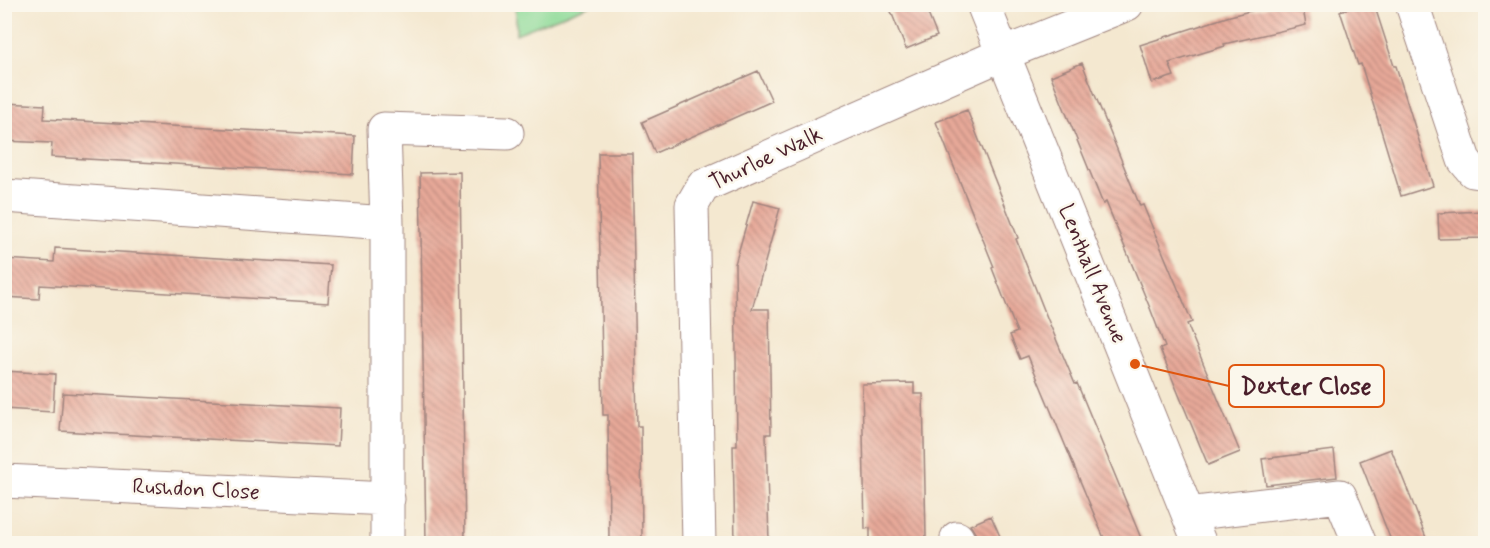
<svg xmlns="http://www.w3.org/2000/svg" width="1490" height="548" viewBox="0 0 1490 548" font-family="Mynerve,sans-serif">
  <defs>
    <pattern id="building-back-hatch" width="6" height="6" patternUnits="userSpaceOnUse" patternTransform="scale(1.5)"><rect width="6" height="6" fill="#e7a999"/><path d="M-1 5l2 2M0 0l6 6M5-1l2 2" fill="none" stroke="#bd897d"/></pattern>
  </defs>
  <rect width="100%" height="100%" fill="#fbf7ec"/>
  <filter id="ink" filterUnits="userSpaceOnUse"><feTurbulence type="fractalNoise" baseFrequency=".0167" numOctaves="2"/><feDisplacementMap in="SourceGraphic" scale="12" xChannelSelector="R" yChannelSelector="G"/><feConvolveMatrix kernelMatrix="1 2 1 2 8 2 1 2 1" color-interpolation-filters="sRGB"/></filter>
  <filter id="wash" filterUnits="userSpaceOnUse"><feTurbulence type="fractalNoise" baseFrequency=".008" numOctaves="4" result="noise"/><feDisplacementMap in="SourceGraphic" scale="24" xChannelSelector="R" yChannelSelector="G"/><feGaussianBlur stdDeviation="1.35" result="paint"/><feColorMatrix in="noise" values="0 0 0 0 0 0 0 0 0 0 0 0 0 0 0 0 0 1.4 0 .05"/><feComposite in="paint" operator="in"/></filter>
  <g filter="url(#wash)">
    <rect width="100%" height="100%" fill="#f4e8d0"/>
    <!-- garden -->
    <path fill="#8eda98" stroke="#6c7c62" stroke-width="1.5" d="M516 4H590V5L516 34Z"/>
    <g id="blocks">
      <!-- building -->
      <path fill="url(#building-back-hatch)" d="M888 4H924L937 36 906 49Z
        M1278 4H1302L1306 25 1224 44 1225 46 1169 63 1174 76 1152 83 1140 45 1230 16Z
        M1361 4H1374L1394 66H1396L1433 186 1401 196 1361 64 1358 65 1340 11Z
        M1082 63 1140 206 1143 205 1192 322 1187 324 1240 452 1208 465 1160 349 1165 347 1150 308 1106 202 1103 204 1051 76Z
        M758 71 772 101 655 153 642 122Z
        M4 103 45 105 44 119 355 136 353 174 51 157 52 143 4 141Z
        M967 110 1018 238 1016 239 1048 320 1075 384 1077 383 1143 543H1106L1028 356 1020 359 1010 335 1017 332 992 268 994 267 936 122Z
        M598 153H632L637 426H641L642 543H609L608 415H603Z
        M460 172 465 543H426L420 173Z
        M753 201 780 208 752 309H769L771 434H766L769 543H735L733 446H737L735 264Z
        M1485 211V238L1439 239 1438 213Z
        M55 248 331 265 328 303 40 285 39 299 4 297V259L54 262Z
        M4 371 55 374 53 412 4 409Z
        M914 383V394H923L926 538H922V543H870V528L865 529 862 384Z
        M63 393 340 408 338 446 60 431Z
        M1391 449 1412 501 1428 543H1392L1360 461Z
        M1334 450 1337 477 1266 485 1262 459Z
        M991 516 1003 543H978L977 536 970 525Z"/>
    </g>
  </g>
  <g filter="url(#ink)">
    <use href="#blocks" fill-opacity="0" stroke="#9f847e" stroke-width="1.5"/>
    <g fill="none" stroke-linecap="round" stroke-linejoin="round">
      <!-- minor casing -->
      <g stroke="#9f847e" stroke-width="35">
        <path id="minor" d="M983 4 1200 544
          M1412 4 1464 160 1473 171 1486 173
          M4 196 387 223
          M4 481 388 499
          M1188 514 1340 496 1360 544
          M957 538 960 544
          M387 544V223L384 129 507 133
          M699 544 692 205 703 186 1003 54 1127 4"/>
      </g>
      <!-- minor -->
      <use href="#minor" stroke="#fff" stroke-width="33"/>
    </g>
  </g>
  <g text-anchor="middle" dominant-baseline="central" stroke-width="5" stroke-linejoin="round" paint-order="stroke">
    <!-- street labels -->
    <g font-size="22" fill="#4a1f2b" stroke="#fbf7ec">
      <text transform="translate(766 159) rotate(-25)">Thurloe Walk</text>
      <text transform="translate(1092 274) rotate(68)">Lenthall Avenue</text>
      <text transform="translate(196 490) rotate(3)">Rushdon Close</text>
    </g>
  </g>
  <!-- callouts -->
  <path fill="none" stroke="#e0560e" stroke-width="2" d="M1135 364L1229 386"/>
  <circle fill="#e0560e" stroke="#fbf7ec" stroke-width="2" cx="1135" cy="364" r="6"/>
  <rect fill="#fbf7ec" stroke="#e0560e" stroke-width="2" x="1229" y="365" width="155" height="42" rx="6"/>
  <g font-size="24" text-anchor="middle" font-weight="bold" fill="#4a1f2b">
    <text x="1306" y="394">Dexter Close</text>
  </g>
  <!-- margin -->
  <rect width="1490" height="548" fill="none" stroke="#fbf7ec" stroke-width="24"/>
</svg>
